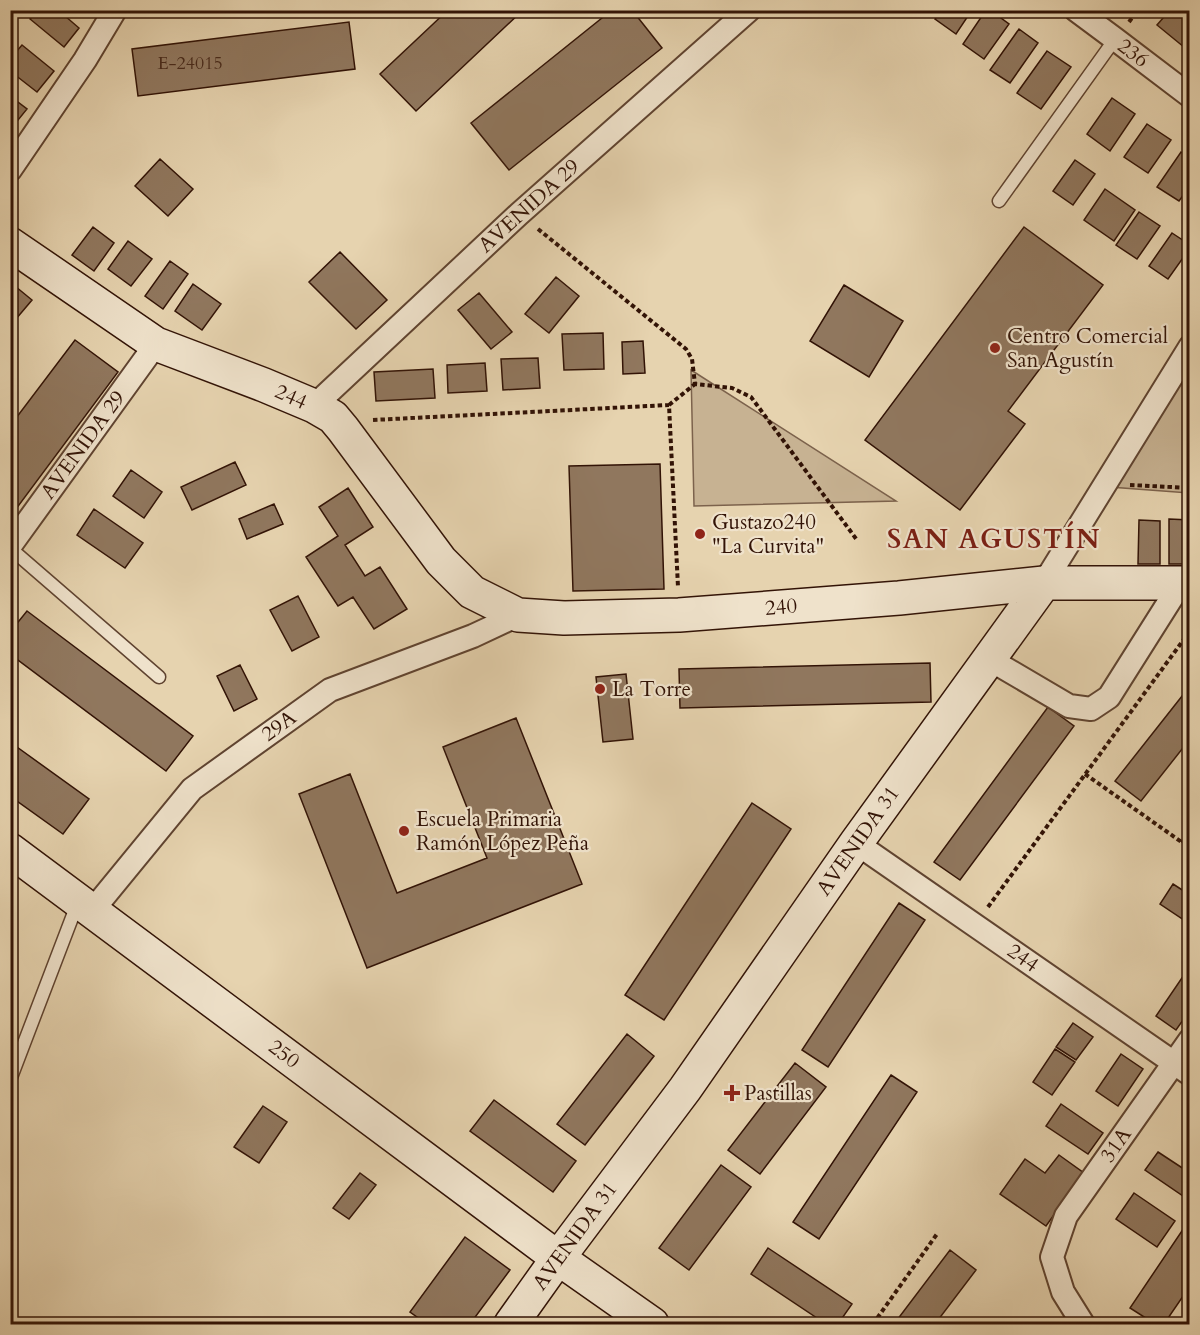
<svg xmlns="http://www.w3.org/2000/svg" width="1200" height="1335" viewBox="0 0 1200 1335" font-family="Cardo,serif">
  <rect width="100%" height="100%" fill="#e6d3af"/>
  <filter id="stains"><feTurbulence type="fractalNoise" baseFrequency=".00333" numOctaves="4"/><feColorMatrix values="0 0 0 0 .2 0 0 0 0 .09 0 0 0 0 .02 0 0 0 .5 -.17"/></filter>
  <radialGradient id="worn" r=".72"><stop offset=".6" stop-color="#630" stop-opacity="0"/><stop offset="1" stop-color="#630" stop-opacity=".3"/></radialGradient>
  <!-- green -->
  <path fill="#c7b292" stroke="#7c624c" stroke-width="1.5" d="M1189 353V493L1110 487Z
    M691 370 896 501 694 506Z"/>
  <!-- building -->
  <path fill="#90775e" stroke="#321306" stroke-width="1.5" d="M37 10H58L79 28 64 47 30 19Z
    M448 10H523L416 111 380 74Z
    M612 10H632L662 48 509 170 471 123Z
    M941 10H972L956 34 935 19Z
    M986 10H990L1009 24 984 59 963 44Z
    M1170 10H1190V52L1157 25Z
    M349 22 355 69 138 96 132 49Z
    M1019 29 1038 43 1010 83 990 70Z
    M22 45 54 71 37 92 10 71V59Z
    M1047 51 1071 67 1041 109 1017 93Z
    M10 96 27 109 10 130Z
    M1112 98 1135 114 1110 151 1087 134Z
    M1147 124 1171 140 1148 173 1124 157Z
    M1181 152 1190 158V186L1179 201 1157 187Z
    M160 159 193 189 168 216 135 186Z
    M1075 160 1095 174 1073 205 1053 191Z
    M1105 189 1135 210 1114 241 1084 220Z
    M1139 212 1160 226 1137 259 1116 245Z
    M93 227 114 243 94 271 72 255Z
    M1024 227 1103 285 1008 411 1025 424 960 510 865 440Z
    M1172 233 1190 245V248L1168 279 1149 266Z
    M128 241 152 259 131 286 108 269Z
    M340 252 387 300 356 329 309 282Z
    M170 261 188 274 163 309 145 296Z
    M556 277 579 296 549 333 525 314Z
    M10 282 32 300 16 319 10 314Z
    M193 284 221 304 202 330 175 311Z
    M844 285 903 321 869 377 810 341Z
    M479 293 512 332 491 349 458 310Z
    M603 333 604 369 564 370 562 334Z
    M75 340 118 372 10 517V426Z
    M643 341 645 373 623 374 622 342Z
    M538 358 540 388 503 390 501 359Z
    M485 363 487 391 448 393 447 365Z
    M433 369 435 398 376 401 374 372Z
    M235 462 246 485 192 510 181 487Z
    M660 464 664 589 573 591 569 466Z
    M131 470 162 492 144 518 113 496Z
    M348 488 373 527 345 545 365 576 380 567 407 609 374 629 353 597 338 606 306 557 338 536 319 507Z
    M274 504 283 524 247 539 239 519Z
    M94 509 143 543 125 568 77 535Z
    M1169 519 1190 520V564H1169Z
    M1139 520 1160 521V564H1138Z
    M298 596 319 637 292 651 270 610Z
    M27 611 193 736 166 771 10 654V632Z
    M930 663 931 702 680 708 679 669Z
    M240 665 257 699 234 711 217 676Z
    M626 674 633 739 603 742 596 677Z
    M1190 686V739L1141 801 1115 781Z
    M1048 707 1074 726 960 880 934 862Z
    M516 718 582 884 367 968 299 794 350 774 397 893 487 858 443 747Z
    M10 742 89 799 63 834 10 796Z
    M752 803 791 829 664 1020 625 995Z
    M1173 884 1190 895V924L1160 904Z
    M899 903 925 920 828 1067 802 1050Z
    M1186 972 1190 974V1010L1176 1030 1156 1016Z
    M1073 1023 1093 1037 1076 1060 1056 1047Z
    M627 1034 654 1056 585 1145 557 1124Z
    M1055 1049 1075 1062 1052 1095 1033 1082Z
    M1121 1054 1143 1069 1118 1106 1096 1091Z
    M795 1063 826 1087 760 1174 728 1150Z
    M891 1075 917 1092 819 1239 793 1222Z
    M494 1100 576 1161 553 1192 470 1131Z
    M1061 1104 1103 1133 1088 1154 1046 1126Z
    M263 1106 287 1122 259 1163 234 1147Z
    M1158 1152 1190 1173V1194L1186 1198 1145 1170Z
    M1059 1155 1084 1173 1046 1226 1000 1194 1025 1159 1045 1173Z
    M721 1165 751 1187 689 1270 659 1248Z
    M360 1173 376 1185 349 1219 333 1208Z
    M1134 1193 1175 1221 1157 1247 1116 1219Z
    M1190 1219V1286L1164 1324H1155L1130 1308Z
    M465 1237 510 1270 470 1324H427L410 1312Z
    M768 1248 852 1304 838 1324H826L751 1274Z
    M950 1250 976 1270 935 1324H894Z"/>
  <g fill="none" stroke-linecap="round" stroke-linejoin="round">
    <!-- lane casing -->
    <g stroke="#5f4330" stroke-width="15">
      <path id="lane" d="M147 10H149
        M999 201 1115 39
        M10 548 159 677
        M10 1080 78 902"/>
    </g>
    <!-- street casing -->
    <g stroke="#5f4330" stroke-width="26">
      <path id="street" d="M1076 10 1115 39 1190 96
        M10 170 85 60 115 10
        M314 406 519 214 749 10
        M10 546 156 344
        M1044 583 1190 347
        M989 659 1069 706 1091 709 1109 697 1181 583
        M856 843 1190 1074
        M92 911 192 789 330 690 473 636 518 615
        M1083 1324 1063 1292 1052 1257 1066 1216 1190 1040"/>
    </g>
    <!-- secondary casing -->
    <g stroke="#321306" stroke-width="36">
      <path id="secondary" d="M10 244 156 344 264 385 314 406 333 417 343 429 441 561 472 592 518 615 564 618 679 615 899 598 1044 583H1190
        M10 850 558 1258 652 1324
        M511 1324 558 1258 685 1089 856 843 1044 583"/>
    </g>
    <!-- path -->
    <path stroke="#321306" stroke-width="4" stroke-dasharray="4.5 3" stroke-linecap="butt" d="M1129 22 1138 10
      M538 229 686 349 692 359 695 384 732 388 751 397 857 540
      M669 405 695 384
      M373 420 669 405 678 587
      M1130 485 1190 488
      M1085 774 1190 848
      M1182 843 1190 832
      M988 907 1190 631
      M873 1324 937 1234"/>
    <!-- lane -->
    <use href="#lane" stroke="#efe2cb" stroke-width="12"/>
    <!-- street -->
    <use href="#street" stroke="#efe2cb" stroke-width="22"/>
    <!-- secondary -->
    <use href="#secondary" stroke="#efe2cb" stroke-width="33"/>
  </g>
  <!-- markers -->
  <g fill="#8f2418" stroke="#efe2cb" stroke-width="2">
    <circle cx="995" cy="348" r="6"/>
    <circle cx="700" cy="534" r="6"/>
    <circle cx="600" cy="689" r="6"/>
    <circle cx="404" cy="831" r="6"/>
    <path d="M729 1084h6v6h6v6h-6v6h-6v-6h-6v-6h6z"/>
  </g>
  <g text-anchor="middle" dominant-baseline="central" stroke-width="4.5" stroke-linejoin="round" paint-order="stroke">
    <!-- number labels -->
    <g font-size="18" fill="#4a2c1c">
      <text x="190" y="63">E-24015</text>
    </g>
    <!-- street labels -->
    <g font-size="21" fill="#321306" stroke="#efe2cb">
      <text transform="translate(1133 53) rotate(37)">236</text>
      <text transform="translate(529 206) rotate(-42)">AVENIDA 29</text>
      <text transform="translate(291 397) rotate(24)">244</text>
      <text transform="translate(83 445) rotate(-54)">AVENIDA 29</text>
      <text transform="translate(781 607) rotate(-5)">240</text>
      <text transform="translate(279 726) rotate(-36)">29A</text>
      <text transform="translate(858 841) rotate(-55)">AVENIDA 31</text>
      <text transform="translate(1023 958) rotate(35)">244</text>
      <text transform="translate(284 1054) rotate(37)">250</text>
      <text transform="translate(1116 1145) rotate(-55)">31A</text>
      <text transform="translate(575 1236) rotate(-54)">AVENIDA 31</text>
    </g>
    <!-- poi labels -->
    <g font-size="21" fill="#321306" stroke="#efe2cb" text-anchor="start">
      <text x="1007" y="336">Centro Comercial<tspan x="1007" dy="24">San Agustín</tspan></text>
      <text x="712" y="522">Gustazo240<tspan x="712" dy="24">"La Curvita"</tspan></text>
      <text x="612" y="689">La Torre</text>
      <text x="416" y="819">Escuela Primaria<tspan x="416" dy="24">Ramón López Peña</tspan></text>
      <text x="744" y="1093">Pastillas</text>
    </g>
    <!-- district labels -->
    <g font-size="27" font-weight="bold" letter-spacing="1.5" fill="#7a1f14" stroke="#efe2cb">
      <text x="994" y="539">SAN AGUSTÍN</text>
    </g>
  </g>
  <!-- margin -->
  <rect width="1200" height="1335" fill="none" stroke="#e6d3af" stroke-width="36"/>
  <rect x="12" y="12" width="1176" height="1311" fill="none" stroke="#321306" stroke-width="3"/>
  <rect x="18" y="18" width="1164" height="1299" fill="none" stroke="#321306" stroke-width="1.5"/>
  <rect width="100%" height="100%" filter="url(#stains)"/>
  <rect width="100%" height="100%" fill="url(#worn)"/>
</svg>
